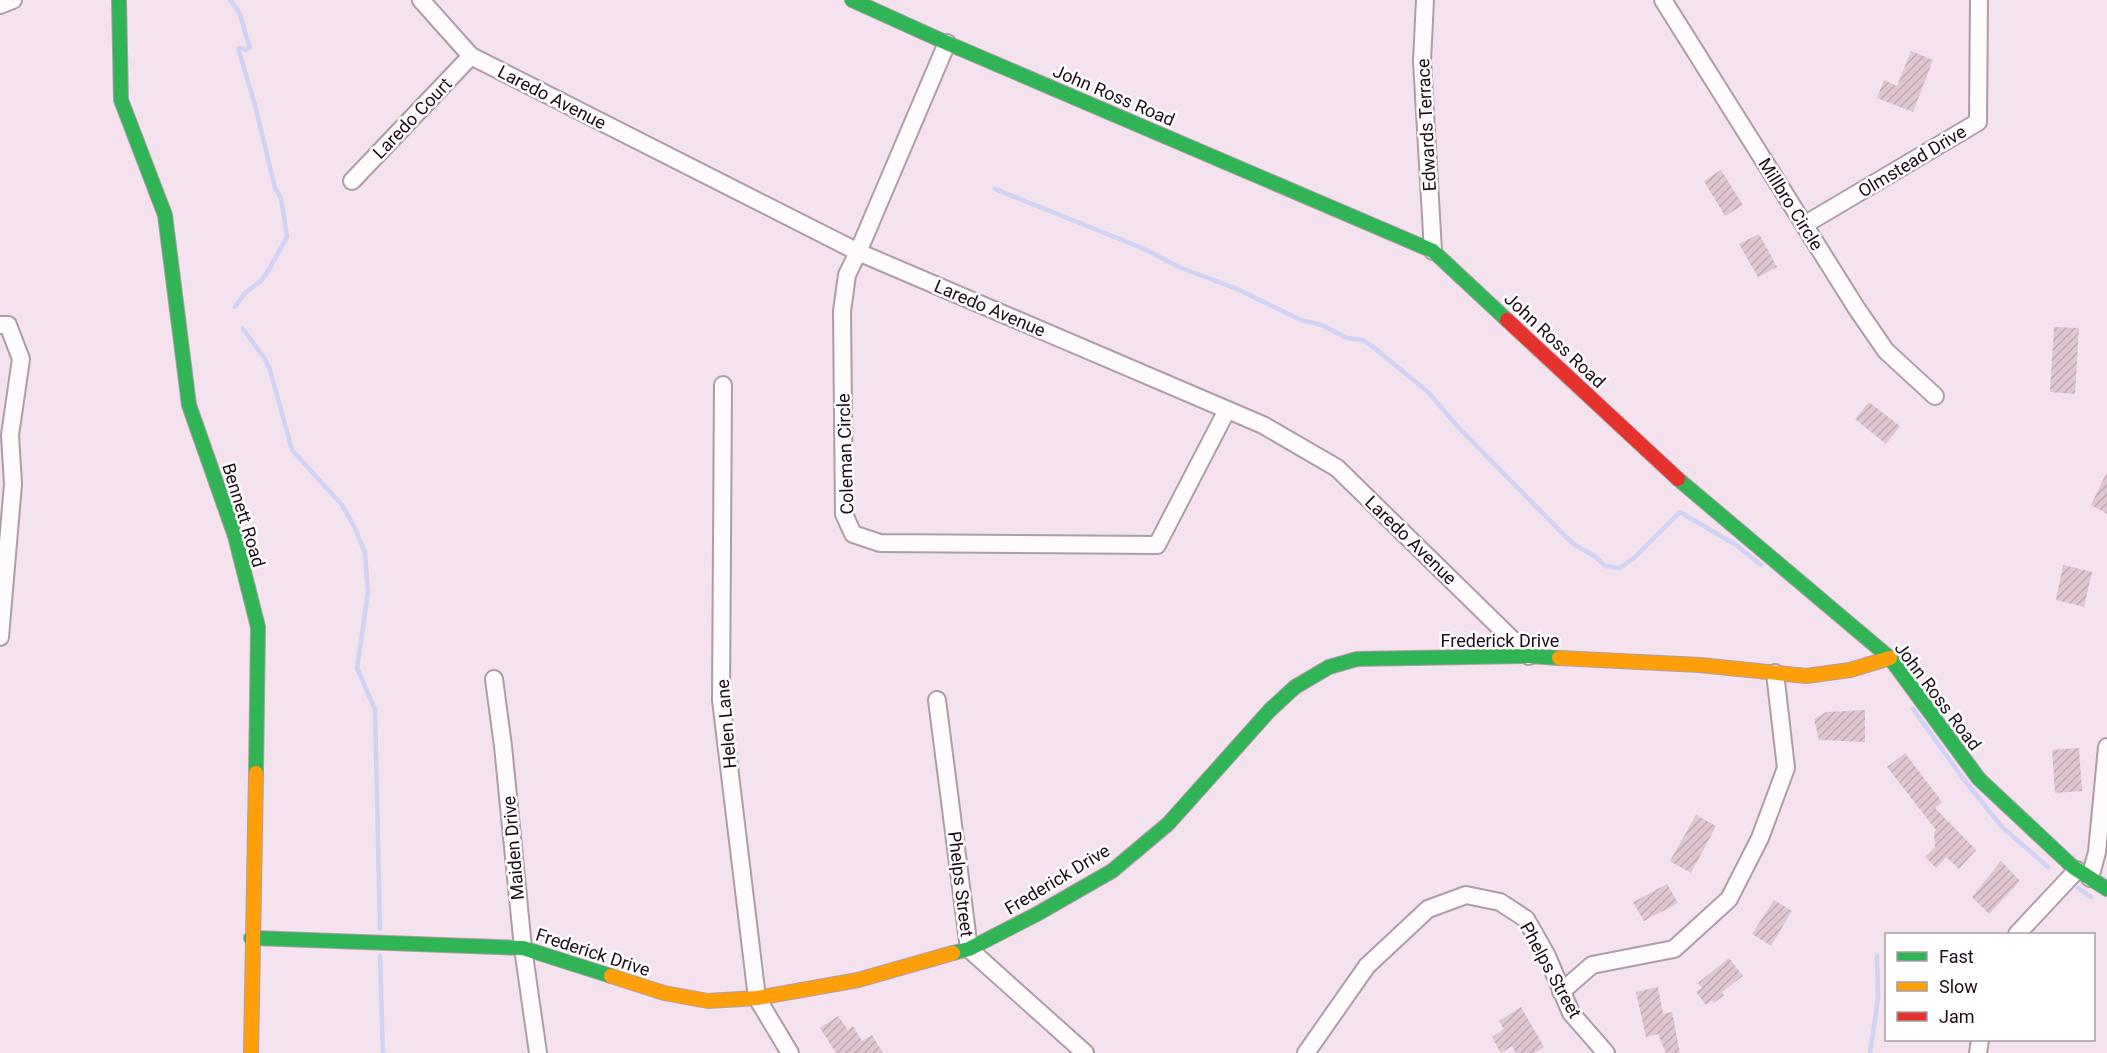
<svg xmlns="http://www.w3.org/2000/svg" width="2107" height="1053" viewBox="0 0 2107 1053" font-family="Roboto,sans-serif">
  <defs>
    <pattern id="building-hatch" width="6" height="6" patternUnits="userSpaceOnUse" patternTransform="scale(1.5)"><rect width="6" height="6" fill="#dfc6d1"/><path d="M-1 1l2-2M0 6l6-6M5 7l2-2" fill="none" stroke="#bfa9b3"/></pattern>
  </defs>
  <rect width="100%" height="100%" fill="#f4e2ee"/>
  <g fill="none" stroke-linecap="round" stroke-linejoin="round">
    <!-- stream -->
    <path stroke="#d2d2f4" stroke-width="4.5" d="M230 0C245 16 242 28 250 47L246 50 239 48V51L255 105 275 188 281 198 287 237 268 271 261 281 245 293 235 307
      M995 189 1142 248 1179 267 1237 289 1301 320 1322 325 1347 338 1363 340 1372 346 1428 392 1459 428 1566 537 1575 545 1596 557 1605 566 1620 568 1635 557 1680 512 1736 545 1761 565
      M243 329 265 359 270 370 292 450 342 505 355 528 365 553 368 593 357 668 375 709 380 929
      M1913 709 1962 777 2002 827 2048 867
      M2078 888 2091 897
      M380 956 383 1053
      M1870 1053 1878 999 1877 956"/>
  </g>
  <!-- building -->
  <path fill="url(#building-hatch)" d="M1911 51 1933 60 1913 112 1877 98 1884 80 1897 86Z
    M1721 170 1743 205 1725 216 1704 181Z
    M1759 234 1777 267 1758 277 1739 244Z
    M2054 327 2079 328 2075 394 2050 392Z
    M1869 402 1900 426 1886 444 1855 419Z
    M2107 472V514L2091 505Z
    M2063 565 2092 572 2084 607 2056 600Z
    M1865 710V742L1819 740 1814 719 1826 712Z
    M2079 748 2082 791 2055 793 2052 750Z
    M1905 753 1942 802 1935 808 1976 850 1959 869 1946 857 1936 868 1925 857 1935 847 1934 833 1936 830 1887 767Z
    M1696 815 1716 826 1691 873 1670 861Z
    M2001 861 2020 881 1989 914 1972 897Z
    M1667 884 1678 903 1644 921 1633 902Z
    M1774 900 1792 911 1771 946 1752 934Z
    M1729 958 1743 976 1722 992 1724 995 1714 1003 1712 1000 1706 1005 1696 992 1702 988 1698 983Z
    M1658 987 1663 1014 1672 1012 1680 1053H1666L1658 1034 1646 1037 1636 992Z
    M1521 1007 1544 1047 1534 1053H1516L1512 1046 1501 1053 1492 1037 1504 1029 1499 1021Z
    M838 1016 848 1030 853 1026 862 1041 872 1035 883 1053H836L820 1028Z"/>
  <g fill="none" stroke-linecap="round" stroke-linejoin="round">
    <!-- street casing -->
    <g stroke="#ae9da9" stroke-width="20">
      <path id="street" d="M421 0 471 56 858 252 1263 425 1337 468 1529 656
        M1425 0 1422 61 1433 251
        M1663 0 1857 309 1886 351 1935 396
        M0 5 13 0
        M947 43 858 252 847 275 842 311 844 514 853 534 880 543 1157 545 1227 410
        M352 181 471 56
        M1804 225 1978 122 1979 0
        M0 325H8L21 359 10 435 13 484 0 637
        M723 385 721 700 757 998 790 1053
        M494 679 503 746 523 948 538 1053
        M937 700 969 949 1085 1053
        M2090 878 2097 852 2107 747
        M2017 934 2077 870
        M1561 992 1592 965 1674 949 1729 899 1760 838 1786 768 1775 673
        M1306 1053 1367 966 1428 909 1466 895 1500 902 1526 919 1547 956 1571 1013 1606 1053
        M1978 1053 1980 1040"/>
    </g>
    <!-- fast casing -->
    <g stroke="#ae9da9" stroke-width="16">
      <path id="fast" d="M119 0 121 100 165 215 189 405 235 536 258 627 256 773
        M852 0 947 43 1433 251 1507 320
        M1678 479 1890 658 1979 779 2073 867 2107 889
        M251 938 523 948 611 976
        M953 953 969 949 1037 914 1112 871 1168 824 1270 710 1295 687 1329 667 1357 659 1529 656 1559 658"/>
    </g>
    <!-- slow casing -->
    <g stroke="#ae9da9" stroke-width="16">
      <path id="slow" d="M1559 658 1700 665 1806 676 1850 670 1890 658
        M611 976 664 993 708 1001 757 998 858 980 953 953
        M251 1053 256 773"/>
    </g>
    <!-- jam casing -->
    <g stroke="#ae9da9" stroke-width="16">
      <path id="jam" d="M1507 320 1678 479"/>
    </g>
    <!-- street -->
    <use href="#street" stroke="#fdfbfc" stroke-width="16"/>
    <!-- fast -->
    <use href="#fast" stroke="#30b455" stroke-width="14"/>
    <!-- slow -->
    <use href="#slow" stroke="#ff9f0a" stroke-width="14"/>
    <!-- jam -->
    <use href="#jam" stroke="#e5322d" stroke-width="14"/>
  </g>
  <g text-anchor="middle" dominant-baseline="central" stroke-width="5" stroke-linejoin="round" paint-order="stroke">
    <!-- street labels -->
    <g font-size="18" fill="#1f0c1a" stroke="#fff">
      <text transform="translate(1114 95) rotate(23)">John Ross Road</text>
      <text transform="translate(552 97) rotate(27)">Laredo Avenue</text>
      <text transform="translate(412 118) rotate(-46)">Laredo Court</text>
      <text transform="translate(1426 125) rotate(-93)">Edwards Terrace</text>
      <text transform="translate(1912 161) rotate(-31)">Olmstead Drive</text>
      <text transform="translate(1791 204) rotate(58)">Millbro Circle</text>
      <text transform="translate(990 308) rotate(23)">Laredo Avenue</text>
      <text transform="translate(1555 340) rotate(43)">John Ross Road</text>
      <text transform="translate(845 454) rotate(-92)">Coleman Circle</text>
      <text transform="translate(244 515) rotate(73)">Bennett Road</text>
      <text transform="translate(1411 540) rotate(44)">Laredo Avenue</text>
      <text x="1500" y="640">Frederick Drive</text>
      <text transform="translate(1938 696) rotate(53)">John Ross Road</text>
      <text transform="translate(726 724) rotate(-95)">Helen Lane</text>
      <text transform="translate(513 848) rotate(-95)">Maiden Drive</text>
      <text transform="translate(1057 879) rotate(-31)">Frederick Drive</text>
      <text transform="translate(961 884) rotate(83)">Phelps Street</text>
      <text transform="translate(593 952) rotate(18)">Frederick Drive</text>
      <text transform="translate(1551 970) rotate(61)">Phelps Street</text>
    </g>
  </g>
  <!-- legend -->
  <rect x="1885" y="933" width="210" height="108" fill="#ffffff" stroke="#a59ea3" stroke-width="1.5"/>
  <rect x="1897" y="952" width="30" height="9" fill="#30b455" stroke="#a59ea3" stroke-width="1.5"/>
  <text x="1939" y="963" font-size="18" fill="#1f0c1a">Fast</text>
  <rect x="1897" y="982" width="30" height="9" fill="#ff9f0a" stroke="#a59ea3" stroke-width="1.5"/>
  <text x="1939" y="993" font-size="18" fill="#1f0c1a">Slow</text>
  <rect x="1897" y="1012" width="30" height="9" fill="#e5322d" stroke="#a59ea3" stroke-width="1.5"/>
  <text x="1939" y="1023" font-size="18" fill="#1f0c1a">Jam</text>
</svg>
